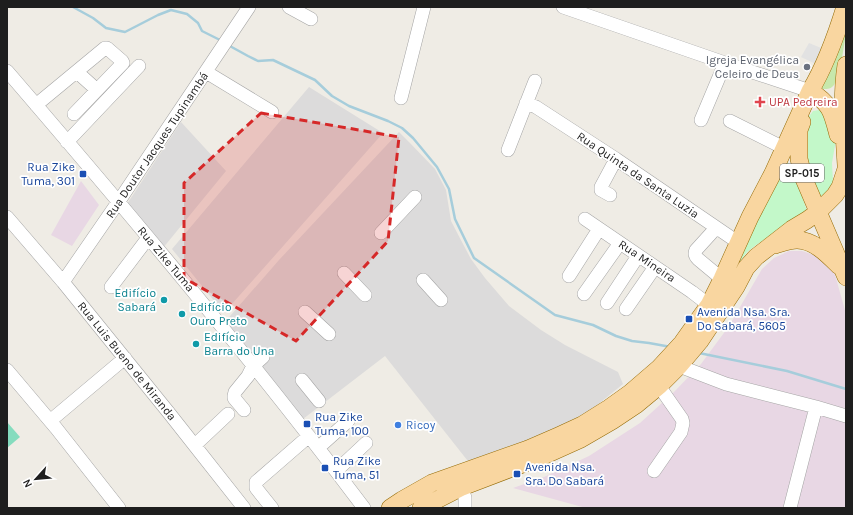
<svg xmlns="http://www.w3.org/2000/svg" width="853" height="515" viewBox="0 0 853 515" font-family="Karla,sans-serif">
  <rect width="100%" height="100%" fill="#efece5"/>
  <!-- residential -->
  <path fill="#dcdbdb" d="M309 87 383 133 224 313 172 249Z
    M181 122 226 171 163 248 127 204Z
    M399 132 409 142 435 169 446 190 451 221 463 244 471 259 485 278 509 306 541 330 565 345 618 372 623 384 585 415 560 429 471 465 385 356 303 419 224 323 279 260Z"/>
  <!-- industrial -->
  <path fill="#e8d7e4" d="M81 181 99 205 72 246 51 235Z
    M789 251H802L814 255 834 271 846 314V508H586L513 488 544 477 589 456 640 423 674 392 701 364 729 326 762 269 774 258Z"/>
  <!-- grass -->
  <path fill="#c7e8ac" d="M843 33 846 34C844 44 840 78 834 85 831 89 828 89 823 89L820 85Z"/>
  <!-- park -->
  <path fill="#c3f8c9" d="M819 110 824 112 836 140 832 163 833 181 831 189 827 195 821 196 815 192 804 159 807 119 813 111Z
    M788 163 792 167 807 211 756 245 747 252 736 267 784 165Z"/>
  <!-- pitch -->
  <path fill="#85dcbe" d="M7 422 20 437 7 448Z"/>
  <!-- parking -->
  <path fill="#e2e2e2" d="M809 43 826 50 818 65 801 57Z"/>
  <g fill="none" stroke-linecap="round" stroke-linejoin="round">
    <!-- stream -->
    <path stroke="#a6cddb" stroke-width="2.5" d="M73 7 93 18 106 28 125 32 158 15 171 10 187 14 198 23 202 31 222 41
      M228 45 248 56 258 61 273 60 315 80 332 96 349 106 388 121 402 128 413 138 437 167 449 189 455 219 474 258 555 315 593 325 616 336 632 341 649 343 671 347
      M699 353 787 371 846 389"/>
    <!-- minor casing -->
    <g stroke="#a5a5a5" stroke-width="14">
      <path id="minor" d="M289 7 311 19
        M563 7 725 63 810 91
        M7 71C130 214 251 358 364 508
        M77 72 97 90
        M206 72 272 112
        M401 98 424 7
        M526 103 536 107 616 159 739 243
        M36 105 105 48H107L122 61 123 63 74 114
        M701 120 725 63
        M730 121 784 148
        M67 142 139 66
        M508 150 535 81
        M610 195 601 190V187L616 159
        M7 217 63 282 169 413 244 508
        M585 219 692 292 709 305
        M716 228 696 250C694 254 695 256 698 259L722 279
        M381 233 415 197
        M344 273 365 295
        M569 276 599 229
        M423 280 441 300
        M63 282 123 195 249 7
        M111 287 148 238
        M584 294 620 243
        M607 303 638 256
        M626 309 655 267
        M305 312 329 334
        M679 366 726 384 816 407 846 416
        M7 370 56 428 119 508
        M302 380 319 401
        M244 410 234 398V396L235 392 248 376 253 366 263 357
        M50 421 125 358
        M195 445 228 414
        M318 448 348 421
        M336 471 366 443
        M654 471 681 432 683 423 682 419 659 386
        M462 487 465 498V508
        M272 508 256 488V482L309 436
        M790 508 816 407"/>
    </g>
    <!-- major casing -->
    <g stroke="#946b05" stroke-width="18">
      <path id="major" d="M846 65C841 98 844 132 846 165
        M810 91C831 104 832 112 838 135
        M802 122 799 130V159L804 179 846 277
        M775 245C782 243 790 240 797 240 814 240 828 255 839 266
        M390 508 402 500 432 483 528 449 558 436 582 425 609 408 630 393 659 368 682 343 709 305 722 279 750 217 773 173 810 91C826 65 836 36 845 7
        M421 508 462 487 541 457 581 439 612 421 636 405 659 386 679 366 700 341 736 287 746 268 756 257 792 229 807 220 818 212 835 195 840 187 846 169"/>
    </g>
    <!-- minor -->
    <use href="#minor" stroke="#fff" stroke-width="13"/>
    <!-- major -->
    <use href="#major" stroke="#f9d6a0" stroke-width="17"/>
  </g>
  <!-- marked area -->
  <path fill="#d62828" fill-opacity="0.2" stroke="#d62828" stroke-width="3" stroke-dasharray="8 5" stroke-linejoin="round" d="M261 113 399 137 388 241 296 341 184 278V183Z"/>
  <!-- markers -->
  <circle fill="#6b7280" stroke="#fff" stroke-width="1.5" cx="807" cy="67" r="4"/>
  <path fill="#e0444e" stroke="#fff" stroke-width="1.5" d="M758 96h4v4h4v4h-4v4h-4v-4h-4v-4h4z"/>
  <g fill="#1a4fb4" stroke="#fff" stroke-width="1.5">
    <rect x="79" y="170" width="8" height="8" rx="2"/>
    <rect x="685" y="315" width="8" height="8" rx="2"/>
    <rect x="303" y="420" width="8" height="8" rx="2"/>
    <rect x="321" y="464" width="8" height="8" rx="2"/>
    <rect x="513" y="470" width="8" height="8" rx="2"/>
  </g>
  <g fill="#0f9aa8" stroke="#fff" stroke-width="1.5">
    <circle cx="164" cy="300" r="4"/>
    <circle cx="182" cy="314" r="4"/>
    <circle cx="196" cy="344" r="4"/>
  </g>
  <circle fill="#3f7fe0" stroke="#fff" stroke-width="1.5" cx="398" cy="425" r="4"/>
  <g text-anchor="middle" dominant-baseline="central" stroke-width="3.5" stroke-linejoin="round" paint-order="stroke">
    <!-- shield labels -->
    <rect fill="#fff" stroke="#626262" stroke-width="1" x="780" y="164" width="44" height="18" rx="3"/>
    <g font-size="11" font-weight="bold" fill="#1e1e1e">
      <text x="802" y="173">SP-015</text>
    </g>
    <!-- worship labels -->
    <g font-size="12" fill="#5b616d" stroke="#fff" text-anchor="end">
      <text x="799" y="60">Igreja Evangélica<tspan x="799" dy="14">Celeiro de Deus</tspan></text>
    </g>
    <!-- health labels -->
    <g font-size="12" fill="#be3a42" stroke="#fff" text-anchor="start">
      <text x="769" y="102">UPA Pedreira</text>
    </g>
    <!-- street labels -->
    <g font-size="12" fill="#1e1e1e" stroke="#fff">
      <text transform="translate(157 145) rotate(-56)">Rua Doutor Jacques Tupinambá</text>
      <text transform="translate(638 175) rotate(34)">Rua Quinta da Santa Luzia</text>
      <text transform="translate(166 259) rotate(50)">Rua Zike Tuma</text>
      <text transform="translate(647 261) rotate(34)">Rua Mineira</text>
      <text transform="translate(127 361) rotate(51)">Rua Luis Bueno de Miranda</text>
    </g>
    <!-- transit labels -->
    <g font-size="12" fill="#164399" stroke="#fff" text-anchor="start">
      <text x="75" y="167" text-anchor="end">Rua Zike<tspan x="75" dy="14">Tuma, 301</tspan></text>
      <text x="697" y="312">Avenida Nsa. Sra.<tspan x="697" dy="14">Do Sabará, 5605</tspan></text>
      <text x="315" y="417">Rua Zike<tspan x="315" dy="14">Tuma, 100</tspan></text>
      <text x="333" y="461">Rua Zike<tspan x="333" dy="14">Tuma, 51</tspan></text>
      <text x="525" y="467">Avenida Nsa.<tspan x="525" dy="14">Sra. Do Sabará</tspan></text>
    </g>
    <!-- culture labels -->
    <g font-size="12" fill="#0d838f" stroke="#fff" text-anchor="start">
      <text x="156" y="293" text-anchor="end">Edifício<tspan x="156" dy="14">Sabará</tspan></text>
      <text x="190" y="307">Edifício<tspan x="190" dy="14">Ouro Preto</tspan></text>
      <text x="204" y="337">Edifício<tspan x="204" dy="14">Barra do Una</tspan></text>
    </g>
    <!-- shop labels -->
    <g font-size="12" fill="#366cbe" stroke="#fff" text-anchor="start">
      <text x="406" y="425">Ricoy</text>
    </g>
  </g>
  <!-- border -->
  <rect width="853" height="515" fill="none" stroke="#1e1e1e" stroke-width="16"/>
  <!-- north arrow -->
  <g transform="translate(36 479) rotate(243)" stroke="#ffffff" stroke-width="3" paint-order="stroke">
  <path d="M0-3L7 15L0 10L-7 15Z" fill="#1e1e1e"/>
  <text y="-6" font-size="11" font-weight="bold" text-anchor="middle" fill="#1e1e1e">N</text>
  </g>
</svg>
